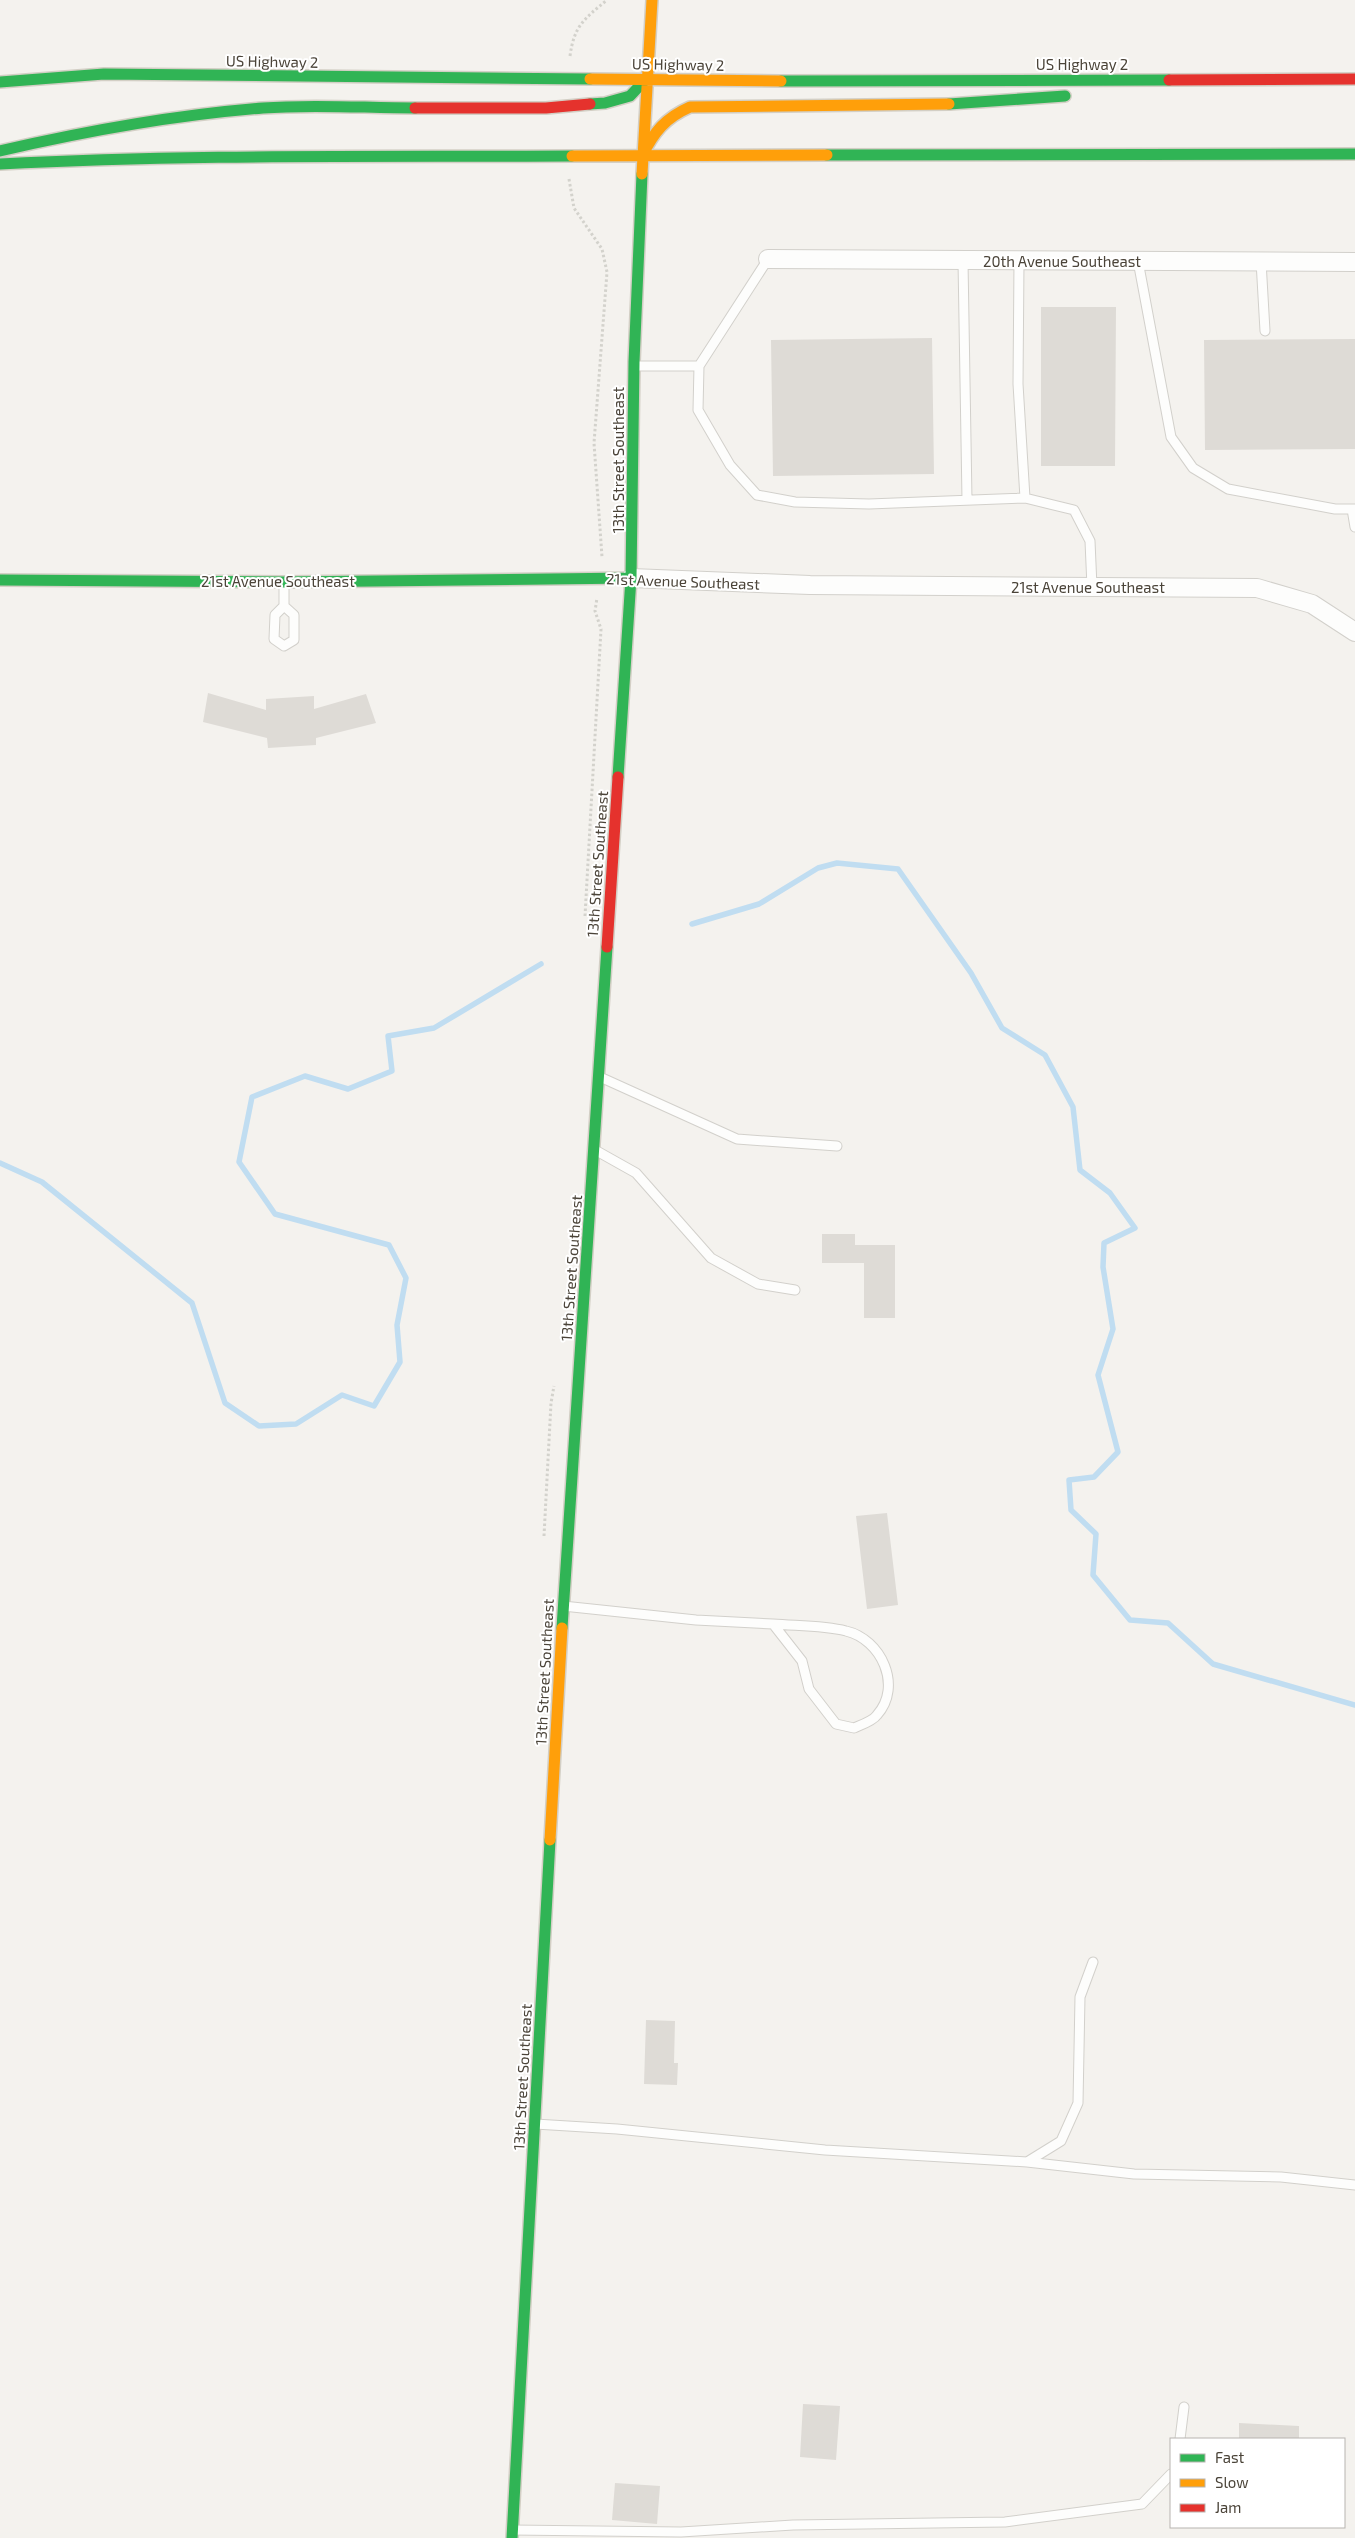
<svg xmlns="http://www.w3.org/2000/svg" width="1355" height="2538" viewBox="0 0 1355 2538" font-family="'Exo 2',sans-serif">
  <rect width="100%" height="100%" fill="#f4f2ee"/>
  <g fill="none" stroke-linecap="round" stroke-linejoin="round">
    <!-- stream -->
    <path stroke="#c0ddf1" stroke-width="5.5" d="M692 924 759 904 818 868 837 863 898 869 971 973 1002 1028 1045 1055 1073 1107 1080 1170 1110 1193 1135 1228 1104 1243 1103 1267 1113 1329 1098 1375 1118 1452 1094 1477 1069 1480 1071 1510 1096 1534 1093 1575 1130 1620 1168 1623 1213 1664 1355 1705
      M0 1163 42 1182 192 1303 225 1403 259 1426 296 1424 342 1395 374 1406 400 1362 397 1325 406 1278 389 1245 275 1214 239 1162 252 1097 305 1076 348 1089 392 1071 388 1036 434 1028 541 964"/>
  </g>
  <!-- building -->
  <path fill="#dedbd6" d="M1041 307H1116L1115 466H1041Z
    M932 338 934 474 773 476 771 340Z
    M1355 339V449L1205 450 1204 340Z
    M208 693 266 710V699L314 696V709L366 694 376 723 316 738V745L268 748 267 738 203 722Z
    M822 1234H855V1245H895V1318H864V1263H822Z
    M887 1513 898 1605 867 1609 856 1516Z
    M646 2020 675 2021 674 2063H678L677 2085 644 2084Z
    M803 2404 840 2406 836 2460 800 2457Z
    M1239 2423 1299 2426V2439H1239Z
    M615 2483 660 2486 657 2524 612 2520Z"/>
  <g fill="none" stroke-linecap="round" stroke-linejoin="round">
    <!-- lane casing -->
    <g stroke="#d2d0cb" stroke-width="11">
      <path id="lane" d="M963 261 967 500
        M1138 261 1171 437 1193 468 1228 489 1335 509H1355
        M1261 261 1265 331
        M635 366H699L698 410 730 465 757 495 795 502 869 504 1025 498 1018 384 1019 262
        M699 366 768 259
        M1025 498 1074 510 1090 541 1092 587
        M1352 509 1355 527
        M284 606 294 615V640L284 646 274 639 275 615Z
        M284 606V582
        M600 1077 737 1139 837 1146
        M595 1150 636 1173 711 1258 758 1284 795 1290
        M563 1606 696 1620 773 1624
        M773 1624C797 1626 823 1625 846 1631 881 1639 903 1686 877 1715 873 1721 861 1725 854 1728L836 1724 809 1689 802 1661Z
        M535 2124 617 2129 825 2150 1027 2162 1061 2141 1078 2103 1080 1997 1093 1962
        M1027 2162 1134 2174 1281 2177 1355 2185
        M1180 2439 1184 2407
        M512 2530 681 2532 793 2525 1005 2522 1142 2504 1171 2474"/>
    </g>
    <!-- street casing -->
    <g stroke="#d2d0cb" stroke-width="20">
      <path id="street" d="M768 259 1355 262
        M631 578 810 585 1257 588 1312 604 1355 632"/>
    </g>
    <!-- fast casing -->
    <g stroke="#d3cfc5" stroke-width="14">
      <path id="fast" d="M781 81 1169 80
        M0 82 104 74 590 79
        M590 104 605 103 630 96 647 78
        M949 104 1065 96
        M0 151C86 131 175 115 263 108 313 104 365 108 415 108
        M827 155 1355 154
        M0 164C190 154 381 157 572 156
        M0 580 284 582 631 578
        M618 777 631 578 634 362 642 174
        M562 1628 607 947
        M512 2538 550 1840"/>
    </g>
    <!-- slow casing -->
    <g stroke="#d3cfc5" stroke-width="14">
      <path id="slow" d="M590 79 781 81
        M572 156 827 155
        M642 156C654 132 665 118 690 107L949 104
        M642 174 652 0
        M550 1840 562 1628"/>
    </g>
    <!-- jam casing -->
    <g stroke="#d3cfc5" stroke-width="14">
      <path id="jam" d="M1169 80 1355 79
        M415 108H546L590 104
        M607 947 618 777"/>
    </g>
    <!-- path -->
    <path stroke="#d3d2cc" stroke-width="3" stroke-dasharray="2.5 2.5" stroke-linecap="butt" d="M570 56C574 26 584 19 607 0
      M569 179 574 208 602 249 607 272 594 443 602 557
      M585 916 601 629 595 611 597 598
      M544 1536 551 1403 554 1386"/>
    <!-- lane -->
    <use href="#lane" stroke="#fdfdfc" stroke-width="9"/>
    <!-- street -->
    <use href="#street" stroke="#fdfdfc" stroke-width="18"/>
    <!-- fast -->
    <use href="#fast" stroke="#30b455" stroke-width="11"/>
    <!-- slow -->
    <use href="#slow" stroke="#ff9f0a" stroke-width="11"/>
    <!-- jam -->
    <use href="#jam" stroke="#e5322d" stroke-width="11"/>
  </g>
  <g text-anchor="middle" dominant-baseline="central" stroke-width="4" stroke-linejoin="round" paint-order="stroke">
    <!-- street labels -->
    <g font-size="15" fill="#4b4439" stroke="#fff">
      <text transform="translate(272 61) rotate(1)">US Highway 2</text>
      <text transform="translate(678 64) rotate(1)">US Highway 2</text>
      <text x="1082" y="64">US Highway 2</text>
      <text x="1062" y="261">20th Avenue Southeast</text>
      <text transform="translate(618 460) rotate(-90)">13th Street Southeast</text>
      <text x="278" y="581">21st Avenue Southeast</text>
      <text transform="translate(683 581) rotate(2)">21st Avenue Southeast</text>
      <text x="1088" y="587">21st Avenue Southeast</text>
      <text transform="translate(597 864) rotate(-86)">13th Street Southeast</text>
      <text transform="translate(571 1268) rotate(-86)">13th Street Southeast</text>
      <text transform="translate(544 1672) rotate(-87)">13th Street Southeast</text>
      <text transform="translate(522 2077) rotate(-87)">13th Street Southeast</text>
    </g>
  </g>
  <!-- legend -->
  <rect x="1170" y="2438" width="175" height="90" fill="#ffffff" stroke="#b7b4b0"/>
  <rect x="1180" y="2454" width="25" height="8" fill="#30b455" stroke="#b7b4b0"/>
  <text x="1215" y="2463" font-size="15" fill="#4b4439">Fast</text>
  <rect x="1180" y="2479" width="25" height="8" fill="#ff9f0a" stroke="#b7b4b0"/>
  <text x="1215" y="2488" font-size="15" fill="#4b4439">Slow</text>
  <rect x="1180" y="2504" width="25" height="8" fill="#e5322d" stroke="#b7b4b0"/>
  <text x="1215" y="2513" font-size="15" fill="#4b4439">Jam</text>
</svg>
